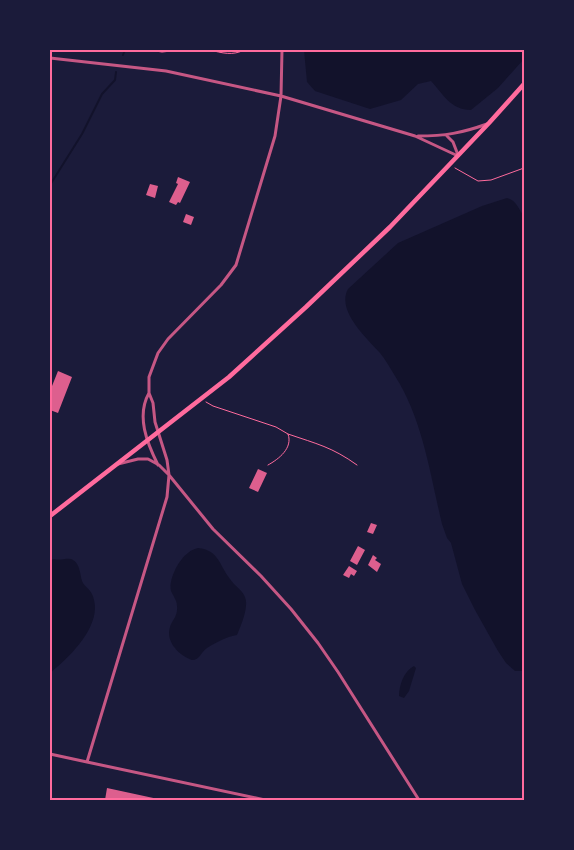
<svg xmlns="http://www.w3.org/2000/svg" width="574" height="850" viewBox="0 0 574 850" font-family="'Open Sans',sans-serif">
  <rect width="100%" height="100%" fill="#1b1b3a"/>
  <!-- water -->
  <path fill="#12122b" d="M304 50H524V59L498 88 471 110C451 110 443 94 431 81L418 84 401 100 370 109 315 91 307 82Z
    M507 198C516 200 519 209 524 217V671H515L506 663 498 651 475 610 462 584 451 543 447 538 442 524C430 474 423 420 395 376 390 368 386 360 380 353 367 338 336 311 348 289L398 243 482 206Z
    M198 548C219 550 219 565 230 579 235 587 245 591 246 601 247 612 241 625 237 635 228 636 215 643 207 648 201 652 200 660 192 660 180 656 165 642 170 627 172 620 178 617 177 606 177 600 173 596 171 591 168 580 179 559 188 553 191 550 195 549 198 548Z
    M54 559C61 561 68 557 73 560 80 564 80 574 82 581 85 588 92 589 94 600 101 627 69 658 50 673V560Z
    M414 666 416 668 409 691 404 698 399 696C399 685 404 671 414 666Z"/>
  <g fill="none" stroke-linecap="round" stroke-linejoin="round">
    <!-- stream -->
    <path stroke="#12122b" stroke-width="2" d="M123 55 125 50
      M50 185 82 134 102 94 115 80 116 72"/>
  </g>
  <!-- building -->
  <path fill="#dd5f8e" d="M178 177 190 182 180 203 178 202 176 205 169 202 178 184 176 183Z
    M150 184 158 186 155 198 146 195Z
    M186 214 194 217 191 225 183 222Z
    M58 371 72 377 58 413 50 410V391Z
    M258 469 267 473 258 492 249 488Z
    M371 523 377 525 373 534 367 532Z
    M358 546 365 550 357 565 350 561Z
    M373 555 377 558 375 560 381 564 377 572 368 565Z
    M349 566 357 571 354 576 351 574 349 578 343 575Z
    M107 788 158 799 157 800H105Z"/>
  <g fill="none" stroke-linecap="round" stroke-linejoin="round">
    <!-- path -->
    <path stroke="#ff6b9d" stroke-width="1" d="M149 50 162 52 181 50
      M210 50C222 53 233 56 244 50
      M455 168 478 181 491 180 524 168
      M206 402 213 406 276 427 288 434C293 448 279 459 268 465
      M288 434C317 444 332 447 357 465"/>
    <!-- minor -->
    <path stroke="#c65784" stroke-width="3" d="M50 58 166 71 281 96 415 136 458 156
      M418 136C445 136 462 133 487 124
      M447 136 453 142 458 155
      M149 393C136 416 147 443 158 465
      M118 464 138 459H148L159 465 169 475 213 529 261 576 291 609 318 643 338 672 419 800
      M50 754 87 762
      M265 800 87 762 167 497 169 475 167 460 155 422 153 403 149 393V377L158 353 168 339 221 285 236 265 275 136 281 96 282 50"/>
    <!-- primary -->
    <path stroke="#ff6b9d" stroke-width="4.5" d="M50 516 229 377 306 307 390 227 489 123 524 84"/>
  </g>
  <!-- border -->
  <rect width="574" height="850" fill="none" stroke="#1b1b3a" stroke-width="102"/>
  <rect x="51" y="51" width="472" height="748" fill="none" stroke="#ff6b9d" stroke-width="2"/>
</svg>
